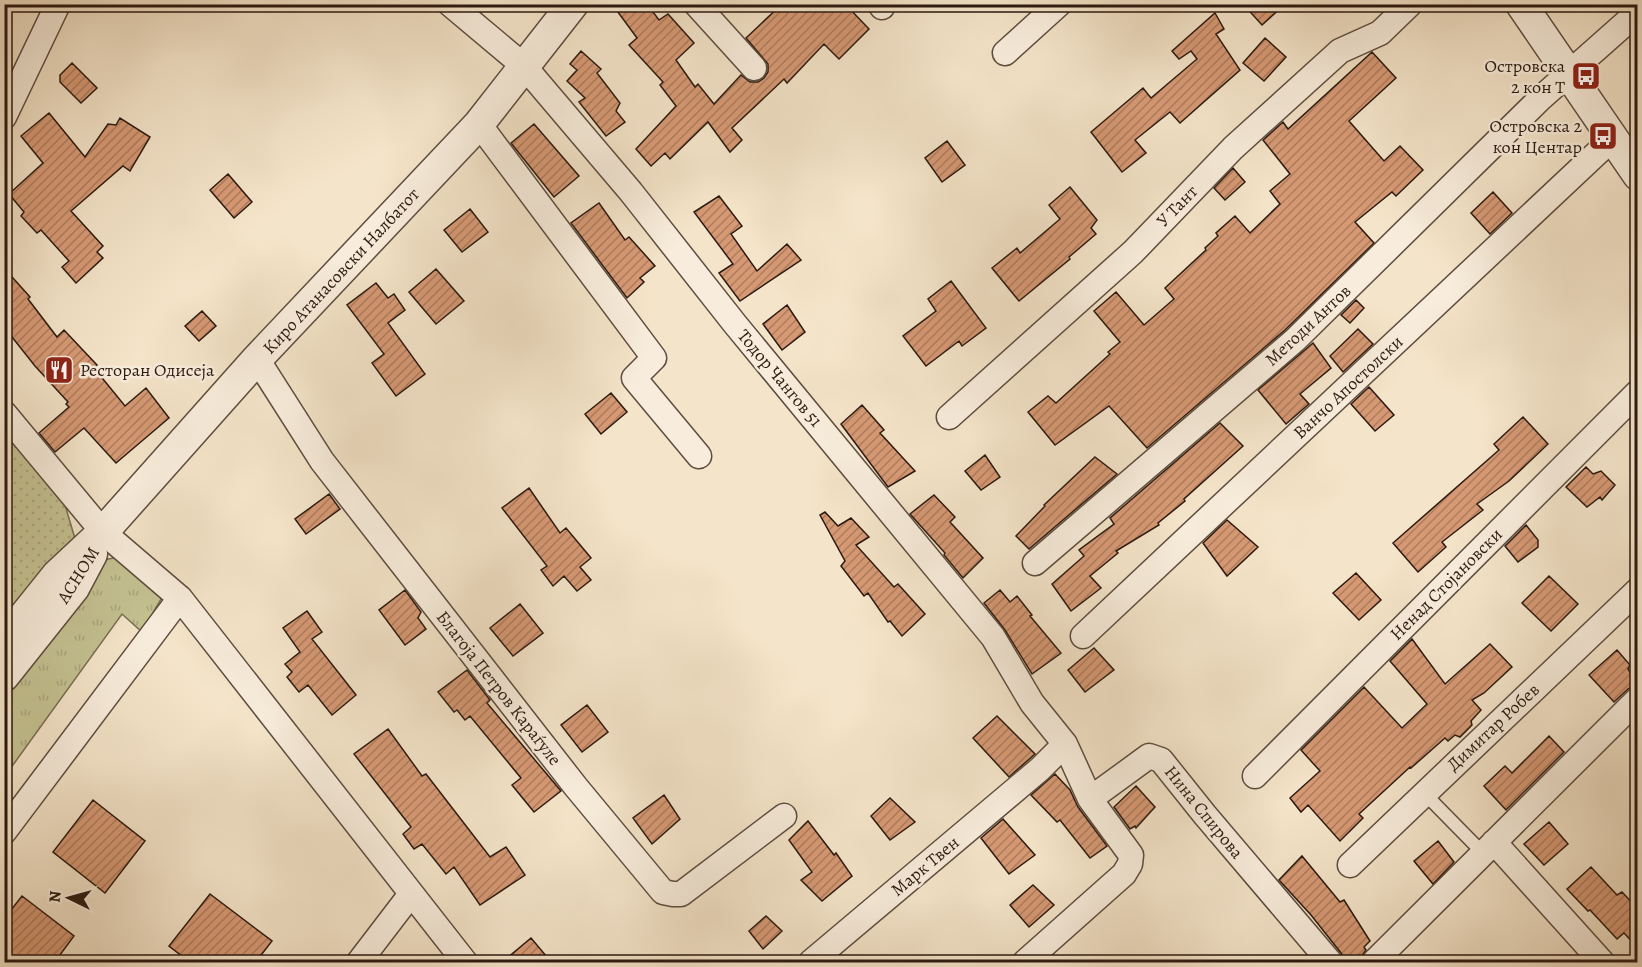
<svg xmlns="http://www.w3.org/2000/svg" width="1642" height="967" viewBox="0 0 1642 967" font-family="Alegreya,serif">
  <defs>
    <pattern id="grass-tufts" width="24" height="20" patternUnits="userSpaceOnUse" patternTransform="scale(1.5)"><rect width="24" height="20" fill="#c4c191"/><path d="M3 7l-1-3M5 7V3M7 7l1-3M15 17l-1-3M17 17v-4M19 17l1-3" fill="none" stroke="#a9a57c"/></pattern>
    <pattern id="park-dots" width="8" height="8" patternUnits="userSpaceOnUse" patternTransform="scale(1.5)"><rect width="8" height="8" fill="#c4c191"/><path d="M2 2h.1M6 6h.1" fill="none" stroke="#a9a57c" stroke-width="1.8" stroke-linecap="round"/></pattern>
    <pattern id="building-hatch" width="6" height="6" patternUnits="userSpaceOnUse" patternTransform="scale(1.5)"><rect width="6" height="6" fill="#d69974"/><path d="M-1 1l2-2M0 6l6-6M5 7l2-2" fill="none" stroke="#ae7c5e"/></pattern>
  </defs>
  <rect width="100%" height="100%" fill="#f4e4c9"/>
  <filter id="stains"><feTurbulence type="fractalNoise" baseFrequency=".00333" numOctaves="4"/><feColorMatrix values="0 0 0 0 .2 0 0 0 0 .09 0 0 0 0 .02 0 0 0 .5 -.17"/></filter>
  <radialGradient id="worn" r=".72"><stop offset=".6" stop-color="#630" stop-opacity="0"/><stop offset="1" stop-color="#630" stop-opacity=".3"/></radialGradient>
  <!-- grass -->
  <path fill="url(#grass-tufts)" stroke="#786d51" stroke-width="1.5" d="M113 558 129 559 164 594 142 632 122 614 5 776V698L100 561Z"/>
  <!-- park -->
  <path fill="url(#park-dots)" stroke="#786d51" stroke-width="1.5" d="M5 427 65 505 76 542 5 630Z"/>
  <!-- building -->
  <path fill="url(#building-hatch)" stroke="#2b1911" stroke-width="1.5" d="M612 4H647L659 20 668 14 694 43 676 60 695 87 698 84 714 104 741 75 750 82H758L764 78 768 72V64L746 38 782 4H845L869 29 839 59 824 44 787 83 784 79 732 128 742 140 730 152 708 122 670 159 665 153 651 166 636 149 676 106 660 85 663 82 629 45 637 38Z
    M1243 4H1285L1262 25Z
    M1215 13 1224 29 1216 34 1240 70 1180 123 1170 112 1135 140 1146 153 1122 172 1091 132 1143 88 1151 98 1197 59 1191 51 1179 59 1172 51Z
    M1265 38 1286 57 1264 81 1243 63Z
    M581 51 601 69 597 73 620 103 616 111 625 122 606 136 579 102 585 98 567 81 577 70 570 64Z
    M1372 52 1396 78 1349 121 1384 161 1400 146 1423 170 1396 196 1392 192 1355 222 1374 243 1285 330 1147 448 1109 406 1055 445 1028 412 1048 396 1056 403 1110 354 1108 352 1120 342 1094 311 1116 292 1144 325 1174 299 1165 288 1206 250 1205 248 1218 236 1216 233 1235 216 1250 233 1280 204 1270 191 1290 174 1263 140 1283 122 1288 129Z
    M72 63 97 88 81 103 60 82V75Z
    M49 113 85 157 108 124 116 125 120 118 150 137 130 171 123 166 71 211 103 246 97 252 103 258 76 283 62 267 69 261 41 230 37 233 21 216 24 212 9 194 43 163 21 136Z
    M534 124 579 176 554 197 511 143Z
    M947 141 965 165 942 182 925 158Z
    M1233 168 1245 182 1225 200 1214 188Z
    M228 174 252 202 234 218 210 190Z
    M1070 187 1097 220 1091 228 1096 234 1069 257 1070 259 1019 301 992 268 1017 248 1020 253 1060 219 1049 205Z
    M1493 192 1512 213 1490 234 1471 213Z
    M719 196 742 226 731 234 757 271 787 244 801 260 740 301 719 273 733 264 694 212Z
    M599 203 625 240 629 237 655 266 640 278 644 282 627 298 571 223Z
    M470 209 488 232 462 252 444 230Z
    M4 268 30 297 28 299 57 337 64 330 97 365 94 368 125 406 146 388 169 418 116 463 84 428 55 452 39 433 69 407 66 404 68 402 35 366 4 327Z
    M436 269 464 301 436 324 409 292Z
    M951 281 986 328 962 346 959 341 926 366 903 336 936 311 928 299Z
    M376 283 388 298 394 294 405 310 388 323 425 374 396 396 372 363 384 354 347 305Z
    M1356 300 1364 308 1350 323 1341 315Z
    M787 305 805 332 782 350 763 324Z
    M202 311 216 326 199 341 185 326Z
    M1358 329 1373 344 1343 372 1330 356Z
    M1313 343 1331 368 1300 394 1309 404 1286 424 1258 390Z
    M1369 387 1394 415 1375 431 1351 404Z
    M611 393 627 412 601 434 585 414Z
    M862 405 884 430 880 433 915 471 888 487 841 424Z
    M1523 417 1548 444 1509 481 1477 504 1483 510 1442 542 1446 547 1418 572 1393 543 1499 450 1494 444Z
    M1220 423 1243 446 1184 499 1185 501 1158 523 1159 525 1116 551 1118 553 1090 576 1101 588 1071 611 1052 584 1084 556 1079 550 1114 524 1110 518Z
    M985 455 1000 477 981 490 965 471Z
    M1095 457 1117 474 1029 549 1016 536 1045 506 1044 505Z
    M1586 467 1593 474 1601 471 1615 485 1602 500 1600 497 1587 507 1566 487Z
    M529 488 560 533 566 528 591 558 580 567 591 580 577 591 564 576 553 586 541 570 547 566 502 508Z
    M329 494 340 509 306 534 295 519Z
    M934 495 955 517 950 522 983 558 963 578 944 555 945 553 910 514Z
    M825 512 838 526 851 518 869 537 856 545 894 587 898 584 925 614 902 636 890 621 888 622 868 593 864 596 841 566 845 561 820 515Z
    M1227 520 1258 547 1227 576 1203 543Z
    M1526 525 1538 540V547L1518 562 1505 546Z
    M1356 573 1381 600 1359 620 1333 593Z
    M1549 576 1578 604 1551 631 1522 603Z
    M405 590 421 612 418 618 426 629 405 645 379 610Z
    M1000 590 1010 602 1017 596 1032 615 1030 616 1061 653 1032 674 1005 630 984 603Z
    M520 604 543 633 513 656 490 628Z
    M307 611 322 632 312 639 356 695 332 715 308 685 299 692 287 677 292 672 285 664 300 652 283 628Z
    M1412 639 1445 684 1490 644 1512 667 1484 693 1472 700 1481 710 1471 721 1472 725 1460 737 1455 735 1448 741 1445 738 1411 768 1410 767 1359 814 1363 818 1340 841 1308 805 1301 812 1290 798 1320 771 1301 750 1364 687 1402 728 1427 704 1390 661Z
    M1094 648 1114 670 1085 692 1068 670Z
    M1617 650 1630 665 1628 669 1637 684 1628 689 1614 702 1589 675Z
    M467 670 490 700 487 703 561 791 534 812 512 785 521 778 470 716 465 720 457 710 454 712 438 692Z
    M587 705 608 732 582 752 561 725Z
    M997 716 1035 754 1009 777 973 738Z
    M388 729 422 776 426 774 490 857 506 847 525 875 480 905 454 867 446 874 422 844 414 849 403 834 411 827 354 754Z
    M1549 736 1564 752 1506 810 1484 786 1505 766 1512 773Z
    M1055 774 1070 790 1078 807 1107 846 1090 858 1060 820 1057 822 1031 795Z
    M1136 786 1155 807 1136 828 1135 826 1130 829 1114 807Z
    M664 795 680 819 652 844 633 818Z
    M890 798 915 822 890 840 871 816Z
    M93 800 145 841 105 893 53 852Z
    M1003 819 1035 855 1009 874 981 838Z
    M808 821 834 855 836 853 852 876 822 901 801 880 812 872 789 840Z
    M1549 822 1568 844 1544 865 1524 844Z
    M1438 841 1454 862 1433 884 1414 861Z
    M1302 856 1340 902 1344 900 1370 941 1364 947 1366 950 1360 958V963H1346L1341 953 1311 915 1279 880Z
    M1591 867 1617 895 1622 892 1638 909V948L1624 933 1617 939 1590 910 1588 911 1567 889Z
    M1033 885 1054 905 1029 927 1010 905Z
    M210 894 272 941 255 963H191L169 946Z
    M22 896 74 936 54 963H4V919Z
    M766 916 782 931 763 949 749 931Z
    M531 938 552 963H501Z"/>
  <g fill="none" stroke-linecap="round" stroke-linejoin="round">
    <!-- service casing -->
    <g stroke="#5d4c3f" stroke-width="15">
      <path id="service" d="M1424 793 1484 854"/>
    </g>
    <!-- minor casing -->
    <g stroke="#5d4c3f" stroke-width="27">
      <path id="minor" d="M450 4 524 66 631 192 735 324 993 637 1032 703 1065 744 1040 769 811 962
        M696 4 754 68
        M880 4 882 7
        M1005 53 1059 4
        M4 117 58 4
        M479 124 654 358 634 378 699 456
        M257 359 322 461 576 787 663 892 673 894H681L784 816
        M4 413 103 532 180 598 4 832
        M949 417 1133 252 1233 148 1340 51 1380 33 1410 4
        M1035 563 1295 340 1541 98 1638 12
        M180 598 465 962
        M1083 636 1613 138
        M1255 776 1638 392
        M1090 799 1149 756 1161 760 1205 815 1330 962
        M1494 842 1602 962
        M1350 865 1638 590
        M359 962 411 894
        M1025 962 1124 874 1130 864 1131 855 1090 799 1065 744
        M1374 962 1638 699"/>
    </g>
    <!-- tertiary casing -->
    <g stroke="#5d4c3f" stroke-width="33">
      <path id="tertiary" d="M1521 4 1638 175
        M4 641 57 575 103 532 257 359 479 124 573 4
        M4 676 74 588 92 554"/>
    </g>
    <!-- service -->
    <use href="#service" stroke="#f8eddc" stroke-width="12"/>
    <!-- minor -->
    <use href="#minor" stroke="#f8eddc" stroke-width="24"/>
    <!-- tertiary -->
    <use href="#tertiary" stroke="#f8eddc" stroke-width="30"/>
  </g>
  <!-- icons -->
  <defs>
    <g id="bus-square" transform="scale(1.5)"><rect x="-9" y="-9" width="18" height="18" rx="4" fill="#8f2418" stroke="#f8eddc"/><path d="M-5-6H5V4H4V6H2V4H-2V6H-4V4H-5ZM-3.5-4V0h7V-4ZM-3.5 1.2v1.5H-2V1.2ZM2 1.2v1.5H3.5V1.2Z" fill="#fff"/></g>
    <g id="restaurant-square" transform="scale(1.5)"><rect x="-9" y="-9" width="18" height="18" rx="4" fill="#8f2418" stroke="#f8eddc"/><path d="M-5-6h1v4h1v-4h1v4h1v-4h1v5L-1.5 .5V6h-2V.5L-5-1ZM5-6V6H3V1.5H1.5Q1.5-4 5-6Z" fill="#fff"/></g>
  </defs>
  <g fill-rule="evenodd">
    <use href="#bus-square" x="1586" y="76"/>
    <use href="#bus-square" x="1603" y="136"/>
    <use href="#restaurant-square" x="59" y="370"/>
  </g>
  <g text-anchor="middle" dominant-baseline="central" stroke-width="5" stroke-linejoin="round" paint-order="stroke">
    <!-- poi labels -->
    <g font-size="18" fill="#2b1911" stroke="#f8eddc" text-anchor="end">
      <text x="1565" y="66">Островска<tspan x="1565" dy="21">2 кон T</tspan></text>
      <text x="1582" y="126">Островска 2<tspan x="1582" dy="21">кон Центар</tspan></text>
      <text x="80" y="370" text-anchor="start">Ресторан Одисеја</text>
    </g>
    <!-- street labels -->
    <g font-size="18" fill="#2b1911" stroke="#f8eddc">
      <text transform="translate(1177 206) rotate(-46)">У Тант</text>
      <text transform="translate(341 271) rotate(-47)">Киро Атанасовски Налбатот</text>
      <text transform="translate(1308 325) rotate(-43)">Методи Антов</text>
      <text transform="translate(780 378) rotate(50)">Тодор Чангов 51</text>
      <text transform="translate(1348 387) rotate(-43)">Ванчо Апостолски</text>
      <text transform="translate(78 575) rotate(-58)">АСНОМ</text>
      <text transform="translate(1446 584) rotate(-45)">Ненад Стојановски</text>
      <text transform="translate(499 688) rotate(52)">Благоја Петров Караѓуле</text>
      <text transform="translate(1493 727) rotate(-43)">Димитар Робев</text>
      <text transform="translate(1204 812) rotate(51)">Нина Спирова</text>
      <text transform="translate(925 866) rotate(-40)">Марк Твен</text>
    </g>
  </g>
  <!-- margin -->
  <rect width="1642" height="967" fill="none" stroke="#f4e4c9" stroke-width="24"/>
  <rect x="6" y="6" width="1630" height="955" fill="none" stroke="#2b1911" stroke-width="3"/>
  <rect x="12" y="12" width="1618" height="943" fill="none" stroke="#2b1911" stroke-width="1.5"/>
  <!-- north arrow -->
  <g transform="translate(69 898) rotate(275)" stroke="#f8eddc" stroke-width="4.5" paint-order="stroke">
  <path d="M0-4.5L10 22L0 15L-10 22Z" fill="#2b1911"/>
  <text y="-9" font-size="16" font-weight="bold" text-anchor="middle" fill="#2b1911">N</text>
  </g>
  <rect width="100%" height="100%" filter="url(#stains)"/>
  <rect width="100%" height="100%" fill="url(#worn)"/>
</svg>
